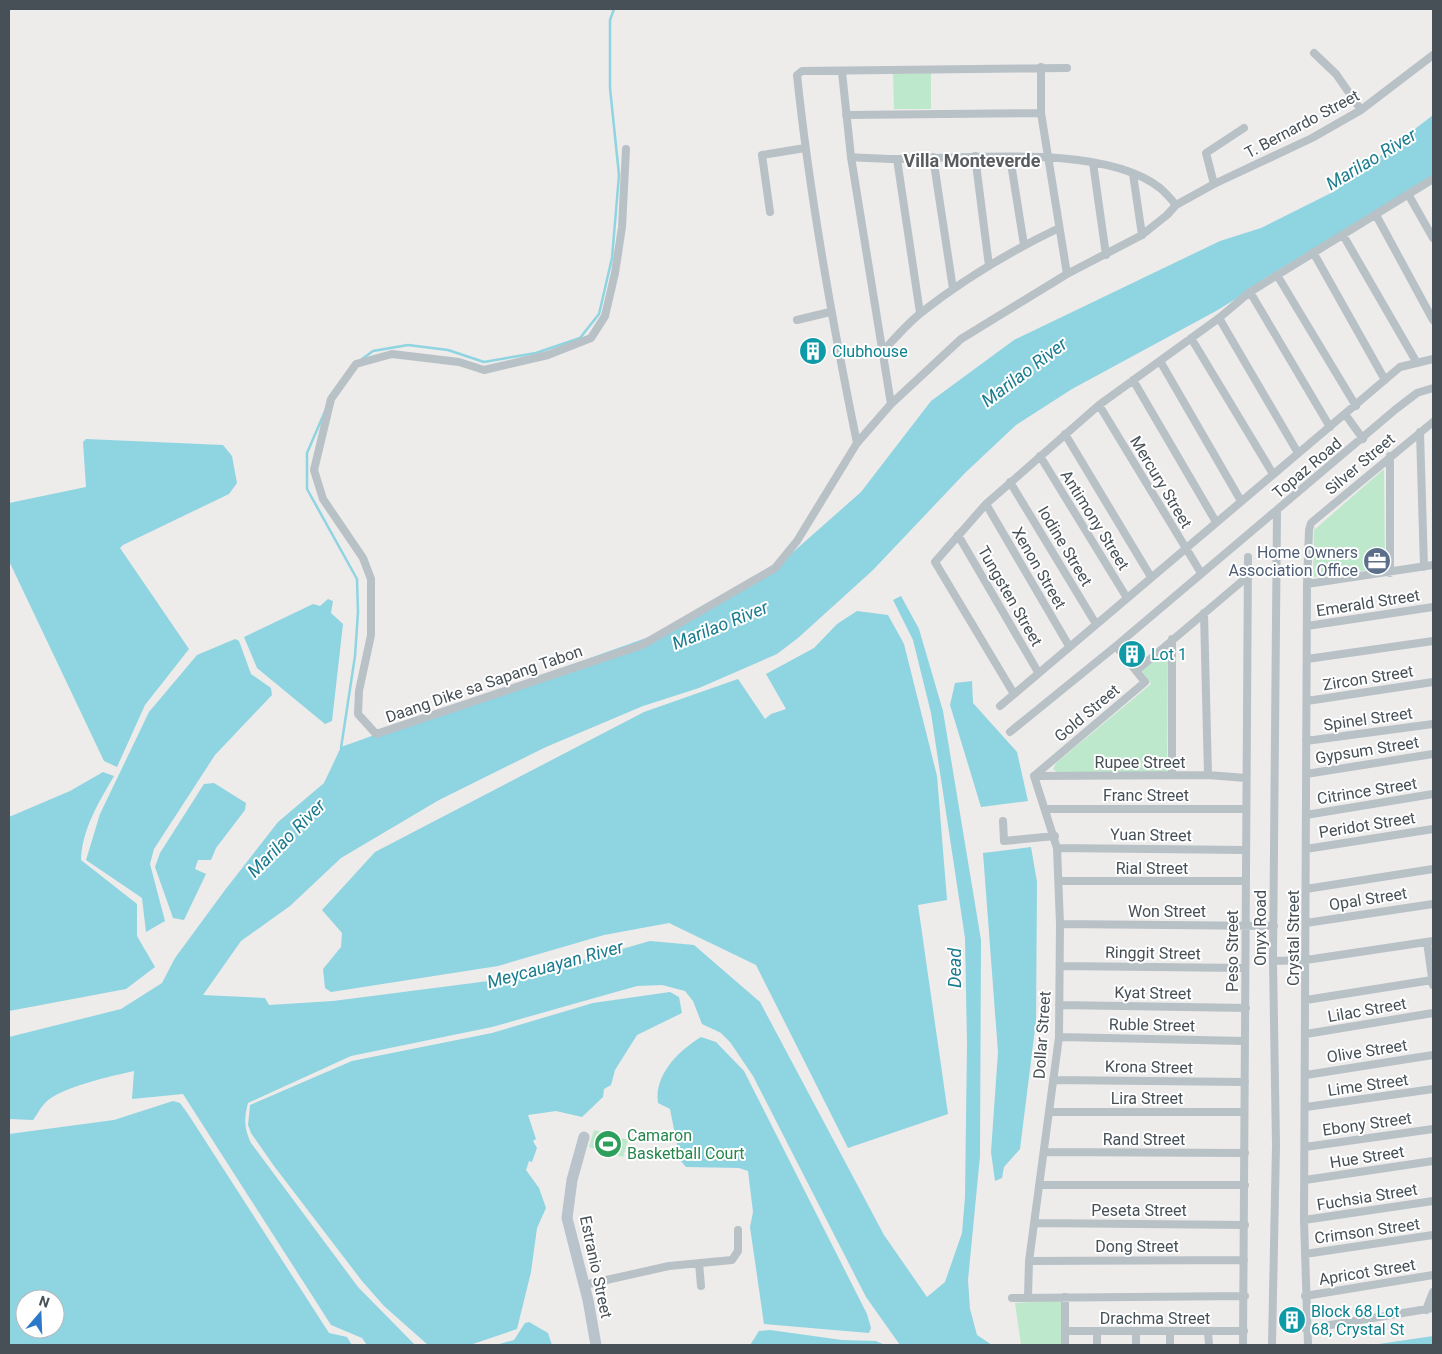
<svg xmlns="http://www.w3.org/2000/svg" width="1442" height="1354" viewBox="0 0 1442 1354" font-family="Roboto,sans-serif">
  <rect width="100%" height="100%" fill="#eeebeb"/>
  <!-- green -->
  <path fill="#bde8cb" d="M931 73V109H894L893 74Z
    M1384 469 1385 568 1313 577 1314 530Z
    M1168 649 1167 772 1058 773 1053 769 1056 763 1151 684 1142 671Z
    M594 1130 628 1140 623 1157 589 1147Z
    M1062 1300V1345H1021L1015 1303Z"/>
  <!-- water -->
  <path fill="#8ed4e1" fill-rule="evenodd" d="M1433 115V176L1262 280V283L1216 311 1072 389 1016 425 965 473 873 570 798 638 777 654 699 688 643 706 546 747 439 800 341 858 290 906 241 941 203 995 265 998 269 1005 333 1001 528 976 650 941 694 945 760 1002 884 1235 927 1297 945 1282 962 1233 965 1197 967 1043 965 938 931 713 913 640 893 600 901 596 919 629 943 711 981 940 980 1156 968 1280 970 1309 977 1335 992 1345H900L866 1297 753 1076 730 1042 721 1033 702 1024 693 1001 685 991 662 985 637 986 492 1027 351 1056 248 1103C244 1118 244 1128 251 1143L358 1287 415 1345H367L362 1338 331 1325 183 1094 132 1099 134 1071C112 1076 60 1087 45 1103 40 1108 37 1115 33 1120L9 1119V1037L121 1009 162 983 175 958 225 890 278 822 324 783 341 747 674 628 775 568 861 492 931 401 1014 340 1220 241 1261 228 1335 191Z
    M86 439 223 445 232 456 237 483 229 494 123 545 120 548 189 649 145 705 117 767 104 761 9 561V503L86 487 83 442Z
    M328 599 333 601 331 613 343 624 332 721 325 724 257 668 244 637 313 604 320 606Z
    M857 611 888 615 904 644 937 776 947 900 918 905 948 1114 848 1148 756 965 669 923 604 935 498 966 331 992 325 988 323 969 341 947 342 933 322 910 375 852 644 712 738 679 765 719 771 714 786 709 766 674 814 648 837 624Z
    M235 639 239 641 251 674 271 688 272 695 215 755 154 849 150 864 165 921 146 932 142 898 86 860 100 814 149 712 197 655Z
    M972 681 973 703 1017 752 1028 801 981 807 950 705 955 683Z
    M103 772 114 776C99 802 82 829 81 860L137 904V936L155 967 126 989 9 1011V817L70 791Z
    M214 783 246 803 245 810 216 848 211 860H198L195 869 206 874 184 920 173 918 155 867 160 853 204 784Z
    M1031 847 1037 882 1036 1021 1020 1149 1004 1167 1002 1178 995 1181 991 1152 998 1052 983 853Z
    M670 992 679 997 682 1013 637 1035 615 1070 611 1085 604 1089 603 1097 582 1117 556 1111 528 1115 536 1139 533 1141 537 1148 532 1162 529 1161 526 1170 539 1188 546 1208 537 1228 531 1272 517 1329 470 1345H428L384 1306 362 1281 274 1166 251 1133 248 1125 250 1105 352 1061 492 1033 593 1003Z
    M701 1037 716 1042 744 1071 867 1314 871 1328 869 1333 764 1324 750 1227 753 1212 748 1171 739 1168 686 1167 680 1160 670 1109 658 1103C654 1075 678 1051 701 1037Z
    M173 1101 180 1103 188 1114 329 1333 347 1337 352 1345H9V1134L114 1120ZM25 1299H55V1329H25Z
    M529 1322 548 1333 552 1345H496L514 1340 525 1323Z
    M770 1330 842 1340 876 1341 885 1345H750L759 1331Z
    M1433 1336V1345H1372Z"/>
  <g fill="none" stroke-linecap="round" stroke-linejoin="round">
    <!-- stream -->
    <path stroke="#8ed4e1" stroke-width="2.5" d="M362 359 373 351 408 345 448 350 484 362 536 353 580 338 599 314 612 258 619 175 610 88V20L614 9
      M326 409 307 453V489L357 579 358 612 355 656 341 748"/>
    <!-- street -->
    <path stroke="#b8c1c6" stroke-width="8" d="M1314 53 1336 74 1361 110
      M1041 67V113L1067 274
      M842 72 851 157 891 404
      M846 115 1041 113
      M626 149 622 227 615 273 605 316 591 338 548 355 484 370 459 362 392 354 356 364 331 399 314 470 323 499 363 558 371 579V635L359 691 358 714 376 734 642 645 775 568 797 541 857 443 891 404 961 339 1067 274 1142 235 1167 215 1176 205 1214 184 1312 138 1361 110 1433 55
      M975 156 989 266
      M851 157C867 158 882 159 897 159 967 159 1103 143 1160 188 1166 193 1171 199 1176 205
      M933 157 953 289
      M1010 157 1024 245
      M897 159 920 313
      M1093 163 1106 255
      M1133 174 1142 235
      M1214 184 1206 153 1244 128
      M1408 194 1433 238
      M770 212 762 155 805 148
      M1376 215 1433 320
      M1343 235 1417 363
      M1313 252 1385 380
      M1277 275 1356 406
      M1250 292 1330 427
      M1219 318 1298 453
      M797 320 830 312
      M1191 338 1273 474
      M884 350C896 337 908 323 922 312 964 279 1011 251 1059 228
      M1160 361 1241 501
      M1133 380 1216 522
      M1099 405 1201 573
      M1345 414 1363 439
      M1420 432 1424 567
      M1065 434 1151 577
      M857 443C832 321 810 199 797 75L802 71 1067 68
      M1040 456 1127 598
      M1010 482 1096 624
      M986 504 1069 646
      M958 535 1038 672
      M1390 573V456
      M1307 584 1433 565
      M1204 613 1208 775
      M1307 626 1433 607
      M1307 659 1433 641
      M1136 671 1247 577
      M1014 694 935 562 986 504 1099 405 1219 318 1250 292 1433 179
      M1307 701 1433 682
      M1000 706 1400 367 1433 359
      M1010 732 1116 646 1396 409 1417 393 1433 388
      M1306 741 1433 724
      M1306 774 1433 754
      M1172 775V639
      M1034 776 1208 775 1246 778
      M1034 776 1145 682 1116 646
      M1046 809H1245
      M1306 815 1433 794
      M1003 821 1004 841 1055 836
      M1057 848 1245 850
      M1306 849 1433 829
      M1059 881H1246
      M1306 889 1433 869
      M1306 923 1433 904
      M1060 924 1274 926
      M1427 942 1433 985
      M1273 961 1306 960 1433 941
      M1060 966 1245 968
      M1306 1000 1432 980
      M1059 1005 1246 1008
      M1306 1034 1433 1013
      M1059 1037 1245 1041
      M1306 1075 1433 1055
      M1053 1080 1245 1082
      M1306 1107 1433 1089
      M1050 1112H1244
      M1305 1147 1433 1129
      M1044 1152 1245 1153
      M1305 1180 1433 1161
      M1039 1185H1245
      M1304 1220 1433 1201
      M1034 1223 1245 1225
      M1305 1254 1433 1235
      M1029 1261 1244 1260
      M699 1263 701 1286
      M584 1285 669 1266 732 1260 738 1251V1230
      M1305 1296 1433 1275
      M1028 1297 1029 1261 1059 1037 1060 924 1057 848 1034 776
      M1065 1297V1345
      M1012 1298 1245 1296
      M1426 1310 1433 1292
      M1306 1329 1433 1308
      M1065 1331H1244
      M1097 1331V1345
      M1136 1331V1345
      M1208 1332 1209 1345
      M1170 1345V1331
      M1243 1345 1248 557
      M1272 1345 1276 1145 1273 961 1277 510
      M1308 1345 1304 1220 1307 584 1309 530 1311 523 1433 422"/>
    <!-- secondary -->
    <path stroke="#b9c3cc" stroke-width="11" d="M584 1137 572 1180 567 1218 588 1300 596 1345"/>
  </g>
  <!-- icons -->
  <defs>
    <g id="building-disc" transform="scale(1.4375)"><circle r="9.5" fill="#0f9aa8" stroke="#fff"/><path d="M-4-6H4V6H1V3H-1V6H-4ZM-2.5-4.3h1.7v1.8h-1.7ZM.8-4.3h1.7v1.8H.8ZM-2.5-1h1.7V.8h-1.7ZM.8-1h1.7V.8H.8Z" fill="#fff"/></g>
    <g id="office-disc" transform="scale(1.4375)"><circle r="9.5" fill="#5c6f8a" stroke="#fff"/><path d="M-6-3h4V-5.5h4V-3h4V5H-6ZM-1-4.5V-3h2v-1.5ZM-6 0V1H6V0Z" fill="#fff"/></g>
    <g id="stadium-disc" transform="scale(1.4375)"><circle r="9.5" fill="#2e9e5b" stroke="#fff"/><path d="M0-5a6.5 5 0 1 0 0 10a6.5 5 0 1 0 0-10ZM-3.5-1.8h7v3.6h-7Z" fill="#fff"/></g>
  </defs>
  <g fill-rule="evenodd">
    <use href="#building-disc" x="813" y="351"/>
    <use href="#office-disc" x="1377" y="561"/>
    <use href="#building-disc" x="1132" y="654"/>
    <use href="#stadium-disc" x="608" y="1144"/>
    <use href="#building-disc" x="1292" y="1320"/>
  </g>
  <g text-anchor="middle" dominant-baseline="central" stroke-width="4" stroke-linejoin="round" paint-order="stroke">
    <!-- street labels -->
    <g font-size="16" fill="#465056" stroke="#fff">
      <text transform="translate(1302 124) rotate(-28)">T. Bernardo Street</text>
      <text transform="translate(1360 464) rotate(-40)">Silver Street</text>
      <text transform="translate(1307 468) rotate(-40)">Topaz Road</text>
      <text transform="translate(1161 482) rotate(59)">Mercury Street</text>
      <text transform="translate(1095 520) rotate(58)">Antimony Street</text>
      <text transform="translate(1065 546) rotate(59)">Iodine Street</text>
      <text transform="translate(1039 568) rotate(60)">Xenon Street</text>
      <text transform="translate(1010 596) rotate(60)">Tungsten Street</text>
      <text transform="translate(1368 603) rotate(-9)">Emerald Street</text>
      <text transform="translate(1368 678) rotate(-9)">Zircon Street</text>
      <text transform="translate(484 684) rotate(-19)">Daang Dike sa Sapang Tabon</text>
      <text transform="translate(1087 713) rotate(-40)">Gold Street</text>
      <text transform="translate(1368 719) rotate(-8)">Spinel Street</text>
      <text transform="translate(1367 750) rotate(-9)">Gypsum Street</text>
      <text x="1140" y="762">Rupee Street</text>
      <text transform="translate(1367 791) rotate(-9)">Citrince Street</text>
      <text x="1146" y="795">Franc Street</text>
      <text transform="translate(1367 825) rotate(-9)">Peridot Street</text>
      <text transform="translate(1151 835) rotate(1)">Yuan Street</text>
      <text x="1152" y="868">Rial Street</text>
      <text transform="translate(1368 899) rotate(-9)">Opal Street</text>
      <text x="1167" y="911">Won Street</text>
      <text transform="translate(1260 928) rotate(-90)">Onyx Road</text>
      <text transform="translate(1293 938) rotate(-90)">Crystal Street</text>
      <text transform="translate(1232 951) rotate(-90)">Peso Street</text>
      <text transform="translate(1153 953) rotate(1)">Ringgit Street</text>
      <text transform="translate(1153 993) rotate(1)">Kyat Street</text>
      <text transform="translate(1367 1010) rotate(-10)">Lilac Street</text>
      <text transform="translate(1152 1025) rotate(1)">Ruble Street</text>
      <text transform="translate(1042 1035) rotate(-86)">Dollar Street</text>
      <text transform="translate(1367 1051) rotate(-9)">Olive Street</text>
      <text transform="translate(1149 1067) rotate(1)">Krona Street</text>
      <text transform="translate(1368 1085) rotate(-8)">Lime Street</text>
      <text x="1147" y="1098">Lira Street</text>
      <text transform="translate(1367 1124) rotate(-8)">Ebony Street</text>
      <text x="1144" y="1139">Rand Street</text>
      <text transform="translate(1367 1157) rotate(-9)">Hue Street</text>
      <text transform="translate(1367 1197) rotate(-9)">Fuchsia Street</text>
      <text x="1139" y="1210">Peseta Street</text>
      <text transform="translate(1367 1231) rotate(-8)">Crimson Street</text>
      <text x="1137" y="1246">Dong Street</text>
      <text transform="translate(596 1267) rotate(78)">Estranio Street</text>
      <text transform="translate(1367 1272) rotate(-9)">Apricot Street</text>
      <text x="1155" y="1318">Drachma Street</text>
    </g>
    <!-- culture labels -->
    <g font-size="16" fill="#0d838f" stroke="#fff" text-anchor="start">
      <text x="832" y="351">Clubhouse</text>
      <text x="1151" y="654">Lot 1</text>
      <text x="1311" y="1311">Block 68 Lot<tspan x="1311" dy="18">68, Crystal St</tspan></text>
    </g>
    <!-- service labels -->
    <g font-size="16" fill="#4e5e75" stroke="#fff" text-anchor="end">
      <text x="1358" y="552">Home Owners<tspan x="1358" dy="18">Association Office</tspan></text>
    </g>
    <!-- leisure labels -->
    <g font-size="16" fill="#27864d" stroke="#fff" text-anchor="start">
      <text x="627" y="1135">Camaron<tspan x="627" dy="18">Basketball Court</tspan></text>
    </g>
    <!-- water labels -->
    <g font-size="18" font-style="italic" fill="#1a7c8e" stroke="#fff">
      <text transform="translate(1371 159) rotate(-31)">Marilao River</text>
      <text transform="translate(1024 372) rotate(-37)">Marilao River</text>
      <text transform="translate(720 625) rotate(-22)">Marilao River</text>
      <text transform="translate(286 838) rotate(-45)">Marilao River</text>
      <text transform="translate(555 964) rotate(-15)">Meycauayan River</text>
      <text transform="translate(954 968) rotate(-90)">Dead</text>
    </g>
    <!-- neighbourhood labels -->
    <g font-size="18" font-weight="bold" fill="#595c5f" stroke="#fff">
      <text x="972" y="160">Villa Monteverde</text>
    </g>
  </g>
  <!-- border -->
  <rect width="1442" height="1354" fill="none" stroke="#465056" stroke-width="20"/>
  <!-- north arrow -->
  <g transform="translate(40 1314) rotate(19)"><circle r="24" fill="#ffffff" stroke="#b5b9bb"/>
  <path d="M0-4L9 19L0 12L-9 19Z" fill="#2b79c8"/>
  <text y="-8" font-size="14" font-weight="bold" text-anchor="middle" fill="#465056">N</text>
  </g>
</svg>
